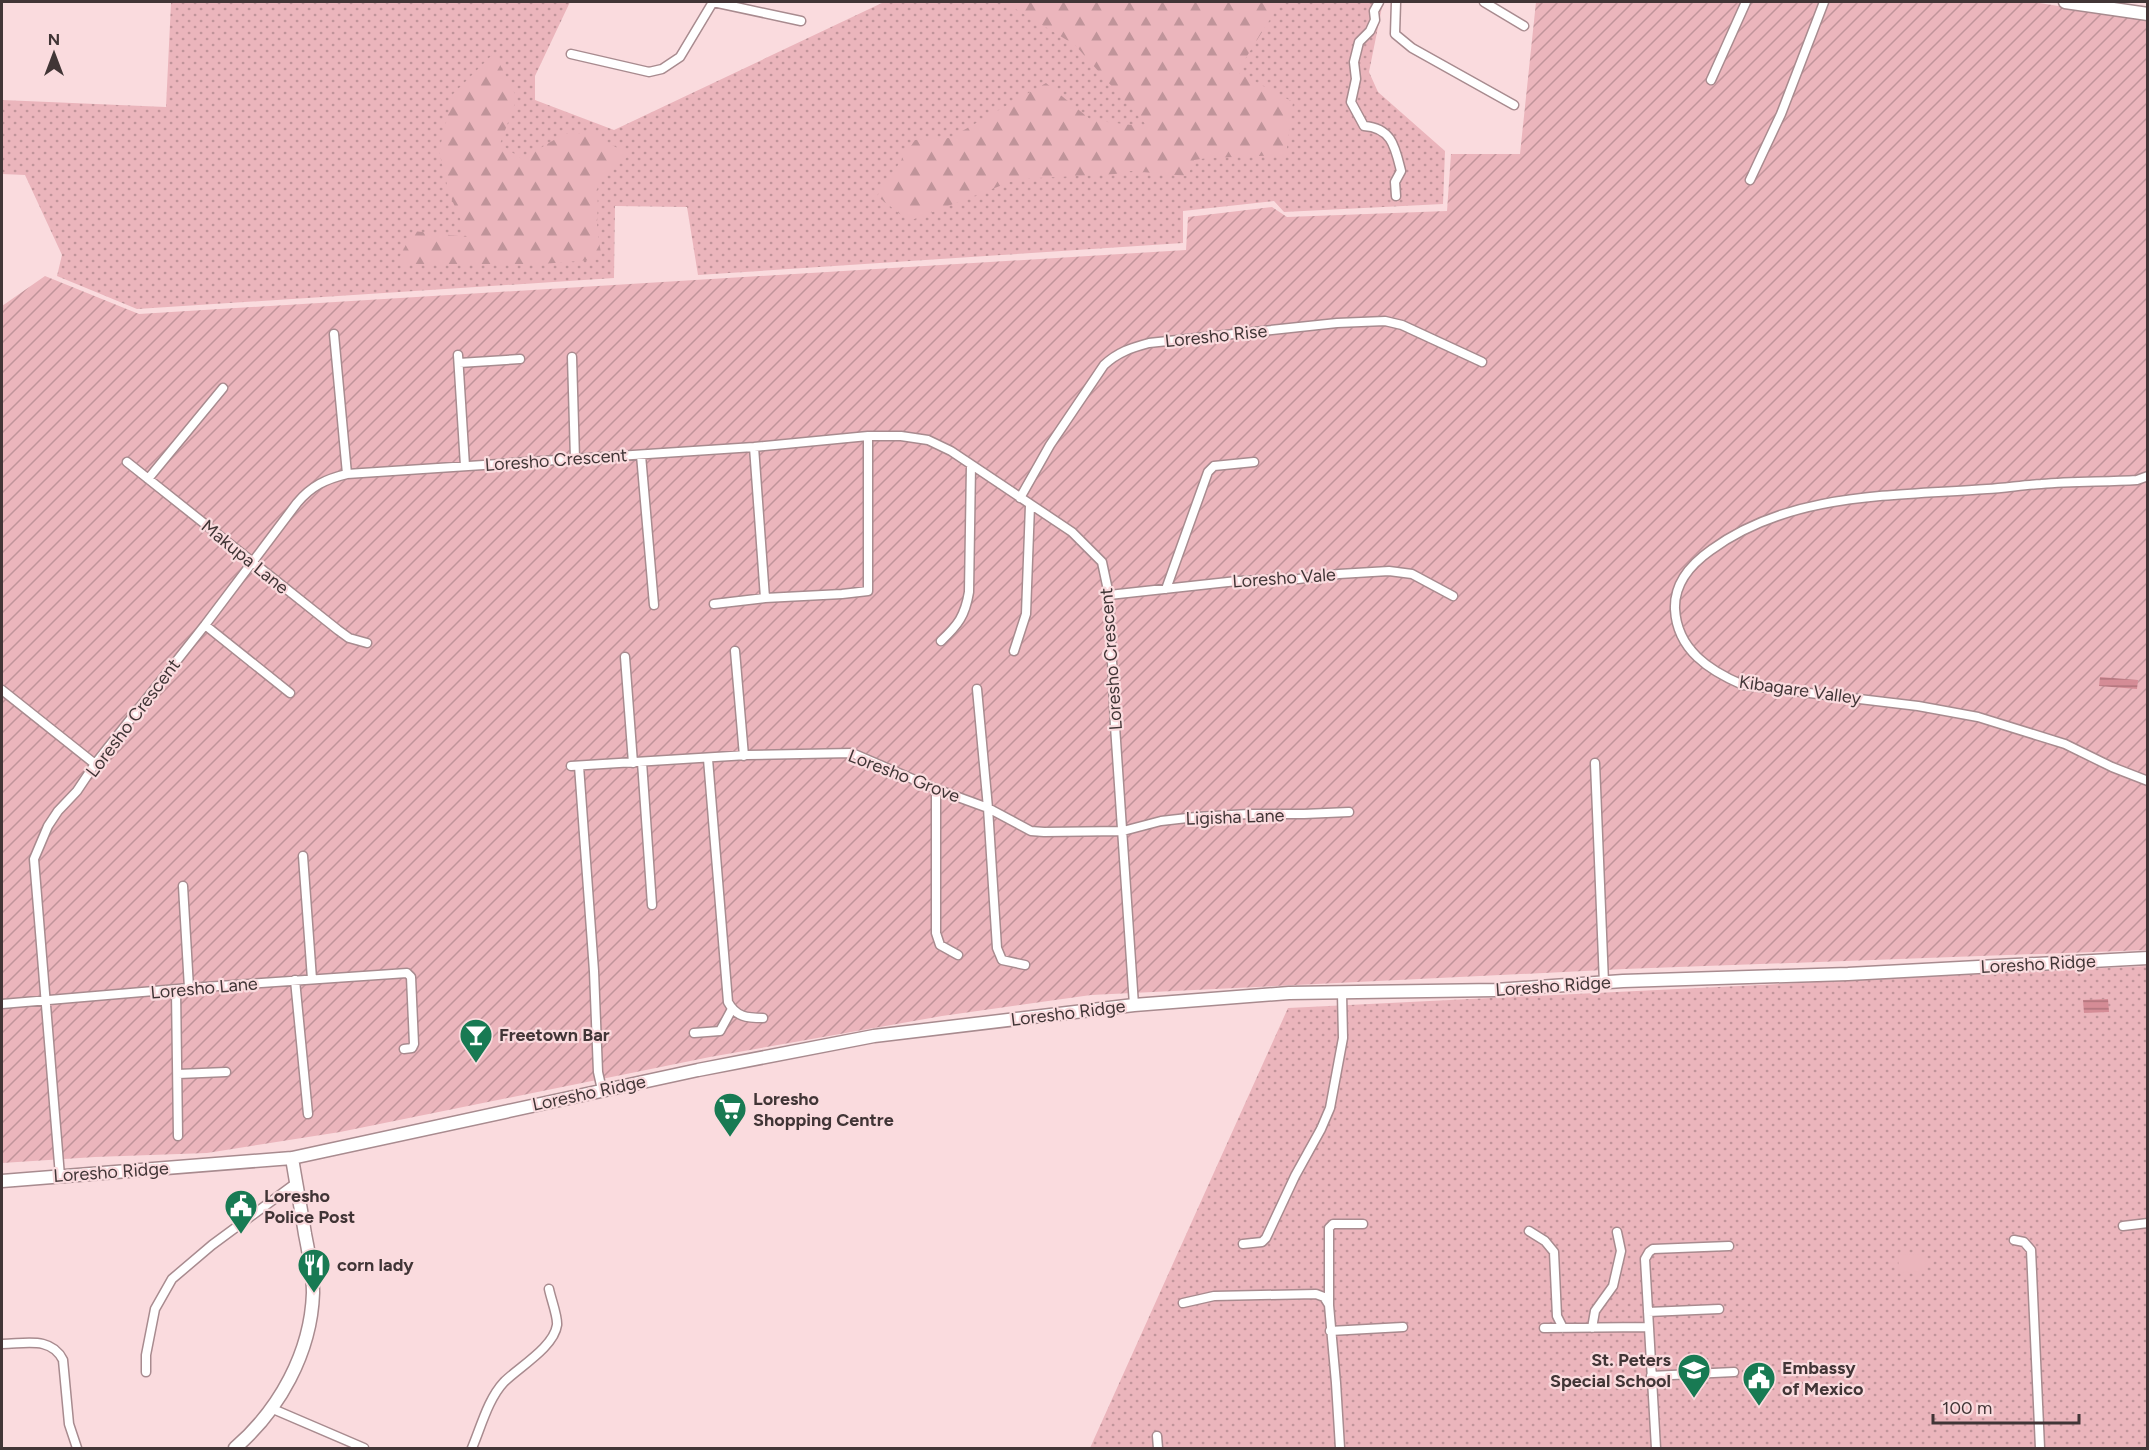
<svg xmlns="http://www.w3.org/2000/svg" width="2149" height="1450" viewBox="0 0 2149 1450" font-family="Figtree,sans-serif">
  <defs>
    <pattern id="grass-dots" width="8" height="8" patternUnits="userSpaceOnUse" patternTransform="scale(1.5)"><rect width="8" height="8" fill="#ebb5bc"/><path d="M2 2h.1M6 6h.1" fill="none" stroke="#c0949a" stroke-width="1.8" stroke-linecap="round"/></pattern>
    <pattern id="forest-firs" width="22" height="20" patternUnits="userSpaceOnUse" patternTransform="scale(1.5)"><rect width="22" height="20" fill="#ebb5bc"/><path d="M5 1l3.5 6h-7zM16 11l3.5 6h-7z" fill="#c0949a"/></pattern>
    <pattern id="garden-furrows" width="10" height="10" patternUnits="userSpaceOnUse" patternTransform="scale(1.5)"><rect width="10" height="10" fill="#ebb5bc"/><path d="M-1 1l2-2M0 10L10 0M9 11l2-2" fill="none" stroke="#c0949a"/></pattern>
    <pattern id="water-rules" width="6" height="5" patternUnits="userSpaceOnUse" patternTransform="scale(1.5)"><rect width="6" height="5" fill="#d58c96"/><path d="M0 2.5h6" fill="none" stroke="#ae737b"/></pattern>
  </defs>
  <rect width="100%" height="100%" fill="#fadbde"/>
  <!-- grass -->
  <path fill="url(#grass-dots)" d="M182 2H570L535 76V100L614 130 884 2H1383L1369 72 1378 92 1445 151 1443 204 1284 212 1274 201 1183 211V243L698 275 687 207 615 206 614 278 137 309 57 276 62 255 25 175 2 174V100L166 107 171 3Z
    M2147 966V1448H1090L1288 1008Z"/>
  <!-- forest -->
  <path fill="url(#forest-firs)" d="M1004 2H1281L1237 72 1293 102 1286 155 1208 158 1194 160 1188 176 1131 171 1115 174 1018 179 909 221 877 196 915 140 950 138 1046 83 1091 120 1148 127 1075 45Z
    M494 53 517 98 500 144 522 159 564 134 592 133 629 155 598 184 597 230 602 259 542 264H396L413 231 468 237 449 193 439 151 453 94Z"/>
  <!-- garden -->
  <path fill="url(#garden-furrows)" d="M1536 2H2033L2147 20V950L1624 969 1091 995 942 1016 710 1057 340 1132 207 1153 95 1157 2 1163V306L45 276 139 314 1186 250 1188 217 1272 207 1287 217 1447 211 1451 154H1520Z"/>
  <!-- pitch -->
  <path fill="#ebb5bc" d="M1925 1254 1926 1271 1899 1273 1898 1255Z"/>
  <!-- water -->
  <path fill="url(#water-rules)" d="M2100 677 2138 680 2137 689 2099 686Z
    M2108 999 2109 1012 2084 1013 2083 1000Z"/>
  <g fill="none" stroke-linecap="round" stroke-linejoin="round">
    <!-- street casing -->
    <g stroke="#a88b8f" stroke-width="11">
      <path id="street" d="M713 2 801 21
        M1379 2 1374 11 1375 20 1370 31 1359 42 1354 62 1356 79 1351 102 1364 126C1392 128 1395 147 1401 171L1395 182 1396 196
        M1396 2 1395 34 1412 48 1514 105
        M1484 2 1524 26
        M571 54 649 72 662 69 680 57 713 2
        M1711 80 1746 2
        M1750 180 1781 114 1824 2
        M334 334 347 474
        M458 355 465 466
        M572 357 575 459
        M459 363 520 359
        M754 447 765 598
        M641 455 654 605
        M127 462 338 630 349 638 367 643
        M2148 476 2137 480C2105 482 2073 481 2041 484 2023 485 2005 488 1987 489 1894 496 1790 492 1711 550 1691 564 1674 583 1675 609 1677 650 1710 671 1743 685L1918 706 1978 717 2065 744 2112 767 2148 781
        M148 479 223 388
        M1020 498 1050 445 1104 365C1118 352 1131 348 1149 343L1337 323 1385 321 1402 325 1482 362
        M1166 589 1208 472 1214 466 1254 462
        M1109 595 1237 581 1298 579 1339 574 1389 571 1412 574 1453 596
        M714 604 765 598 842 594 868 591V436
        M205 625 290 693
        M941 641C958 625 965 616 969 592L971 465
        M735 651 744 756
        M1014 651 1026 614 1030 505
        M625 657 633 763
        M977 689 988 808 997 948 1002 960 1025 965
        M2 690 95 764
        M708 759 728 1002C736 1017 747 1018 763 1018
        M642 762 652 905
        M1595 763 1604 983
        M571 766 747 755 852 753 936 789 988 808 1031 831 1044 832 1123 831 1161 821 1196 817 1249 814H1304L1349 812
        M579 766 594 971 598 1072 602 1090
        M936 789V933L940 945 958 955
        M303 856 312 979
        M183 886 189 988
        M295 980 308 1114
        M176 990 178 1136
        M2 1004 189 988 407 973 411 977 414 1044 412 1048 404 1049
        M694 1033 720 1031 732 1009
        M178 1074 226 1072
        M60 1176 34 859 48 826 58 811 77 791 95 764 205 625 297 503C311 486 326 479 347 474L754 447 868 436H901L928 440 951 451 1072 532 1102 562 1109 595 1115 726 1134 1005
        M2123 1226 2148 1223
        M1529 1231 1545 1241 1554 1252 1557 1316 1563 1328
        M2014 1240 2024 1242 2031 1250 2040 1448
        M1243 1244 1262 1242 1266 1238 1295 1176 1321 1129 1330 1108 1343 1038 1342 993
        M1183 1303 1214 1296 1316 1294 1324 1297 1329 1305 1336 1383 1340 1448
        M1329 1305V1228L1333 1224H1363
        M1648 1312 1719 1309
        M1544 1328 1649 1327
        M1592 1328 1595 1311 1613 1286 1621 1251 1617 1232
        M1330 1331 1403 1327
        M2 1344C25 1344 51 1336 63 1360L69 1424 77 1448
        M146 1372V1355L155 1309 172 1279 212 1245 296 1183
        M1651 1376 1734 1372
        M273 1409 364 1448
        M1157 1436 1158 1448
        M472 1448C481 1427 488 1399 504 1382 519 1367 554 1347 557 1325 558 1317 551 1299 549 1289
        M1656 1448 1645 1259 1649 1252 1653 1249 1729 1246"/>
    </g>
    <!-- secondary casing -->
    <g stroke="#a88b8f" stroke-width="15">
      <path id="secondary" d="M2065 2 2148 14
        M2 1181 292 1158 698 1070 874 1036 1134 1005 1289 993 1496 990 1623 981 1848 974 2148 958
        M235 1448C279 1410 311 1353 313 1293 313 1273 309 1254 305 1234 301 1209 296 1183 292 1158"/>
    </g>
    <!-- street -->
    <use href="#street" stroke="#fff" stroke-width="8"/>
    <!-- secondary -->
    <use href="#secondary" stroke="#fff" stroke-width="12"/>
  </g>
  <!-- icons -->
  <defs>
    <g id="bar-pin" transform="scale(1.725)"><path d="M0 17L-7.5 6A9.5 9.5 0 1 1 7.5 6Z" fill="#187a53" stroke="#fadbde"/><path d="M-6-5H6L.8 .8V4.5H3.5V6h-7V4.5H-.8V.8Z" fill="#fff"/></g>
    <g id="supermarket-pin" transform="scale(1.725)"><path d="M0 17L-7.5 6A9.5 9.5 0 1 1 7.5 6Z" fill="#187a53" stroke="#fadbde"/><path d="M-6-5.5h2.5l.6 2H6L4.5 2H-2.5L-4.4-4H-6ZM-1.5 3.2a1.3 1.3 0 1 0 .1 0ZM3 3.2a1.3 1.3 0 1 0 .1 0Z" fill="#fff"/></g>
    <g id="civic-pin" transform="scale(1.725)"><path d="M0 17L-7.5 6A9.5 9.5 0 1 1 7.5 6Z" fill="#187a53" stroke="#fadbde"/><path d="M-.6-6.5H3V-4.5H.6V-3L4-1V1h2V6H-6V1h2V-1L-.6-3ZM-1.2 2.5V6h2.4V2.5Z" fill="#fff"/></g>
    <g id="restaurant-pin" transform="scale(1.725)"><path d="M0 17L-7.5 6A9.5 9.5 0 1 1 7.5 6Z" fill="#187a53" stroke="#fadbde"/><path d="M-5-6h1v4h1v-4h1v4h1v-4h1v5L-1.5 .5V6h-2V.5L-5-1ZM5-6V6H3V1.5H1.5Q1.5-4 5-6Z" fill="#fff"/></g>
    <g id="school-pin" transform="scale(1.725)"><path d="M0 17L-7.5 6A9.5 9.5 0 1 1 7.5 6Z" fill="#187a53" stroke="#fadbde"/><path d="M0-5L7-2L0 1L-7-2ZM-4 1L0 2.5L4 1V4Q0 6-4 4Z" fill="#fff"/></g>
  </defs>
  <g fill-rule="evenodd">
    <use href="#bar-pin" x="476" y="1035"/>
    <use href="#supermarket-pin" x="730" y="1109"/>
    <use href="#civic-pin" x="241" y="1206"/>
    <use href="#restaurant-pin" x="314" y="1265"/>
    <use href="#school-pin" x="1694" y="1370"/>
    <use href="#civic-pin" x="1759" y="1378"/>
  </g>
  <g text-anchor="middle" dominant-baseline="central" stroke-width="4.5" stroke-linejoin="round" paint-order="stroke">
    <!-- street labels -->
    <g font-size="18" fill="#413536" stroke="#fadbde">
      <text transform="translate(1216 336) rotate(-6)">Loresho Rise</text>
      <text transform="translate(556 460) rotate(-4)">Loresho Crescent</text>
      <text transform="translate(245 557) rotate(39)">Makupa Lane</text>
      <text transform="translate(1284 578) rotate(-4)">Loresho Vale</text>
      <text transform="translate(1111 659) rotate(-94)">Loresho Crescent</text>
      <text transform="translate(1800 690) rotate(8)">Kibagare Valley</text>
      <text transform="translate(133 718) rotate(-53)">Loresho Crescent</text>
      <text transform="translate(904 776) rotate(21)">Loresho Grove</text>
      <text transform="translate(1235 817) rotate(-2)">Ligisha Lane</text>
      <text transform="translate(2038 964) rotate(-3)">Loresho Ridge</text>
      <text transform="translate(1553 986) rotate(-4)">Loresho Ridge</text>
      <text transform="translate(204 988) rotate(-5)">Loresho Lane</text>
      <text transform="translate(1068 1013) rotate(-7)">Loresho Ridge</text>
      <text transform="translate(589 1093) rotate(-12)">Loresho Ridge</text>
      <text transform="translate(111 1172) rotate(-4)">Loresho Ridge</text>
    </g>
    <!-- poi labels -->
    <g font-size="18" font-weight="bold" fill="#413536" stroke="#fadbde" text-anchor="start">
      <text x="499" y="1035">Freetown Bar</text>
      <text x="753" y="1099">Loresho<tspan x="753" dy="21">Shopping Centre</tspan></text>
      <text x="264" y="1196">Loresho<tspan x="264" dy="21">Police Post</tspan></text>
      <text x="337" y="1265">corn lady</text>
      <text x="1671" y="1360" text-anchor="end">St. Peters<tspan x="1671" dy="21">Special School</tspan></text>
      <text x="1782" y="1368">Embassy<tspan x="1782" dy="21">of Mexico</tspan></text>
    </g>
  </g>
  <!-- border -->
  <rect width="2149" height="1450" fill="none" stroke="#413536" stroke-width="6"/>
  <!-- north arrow -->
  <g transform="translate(54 54)" stroke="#fadbde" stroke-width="4.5" paint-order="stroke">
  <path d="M0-4.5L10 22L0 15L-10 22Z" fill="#413536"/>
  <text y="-9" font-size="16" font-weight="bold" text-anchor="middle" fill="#413536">N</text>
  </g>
  <!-- scale -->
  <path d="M1933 1414v9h146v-9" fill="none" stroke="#413536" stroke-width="3"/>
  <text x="1942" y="1414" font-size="18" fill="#413536" stroke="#fadbde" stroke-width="4.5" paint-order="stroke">100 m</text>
</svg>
